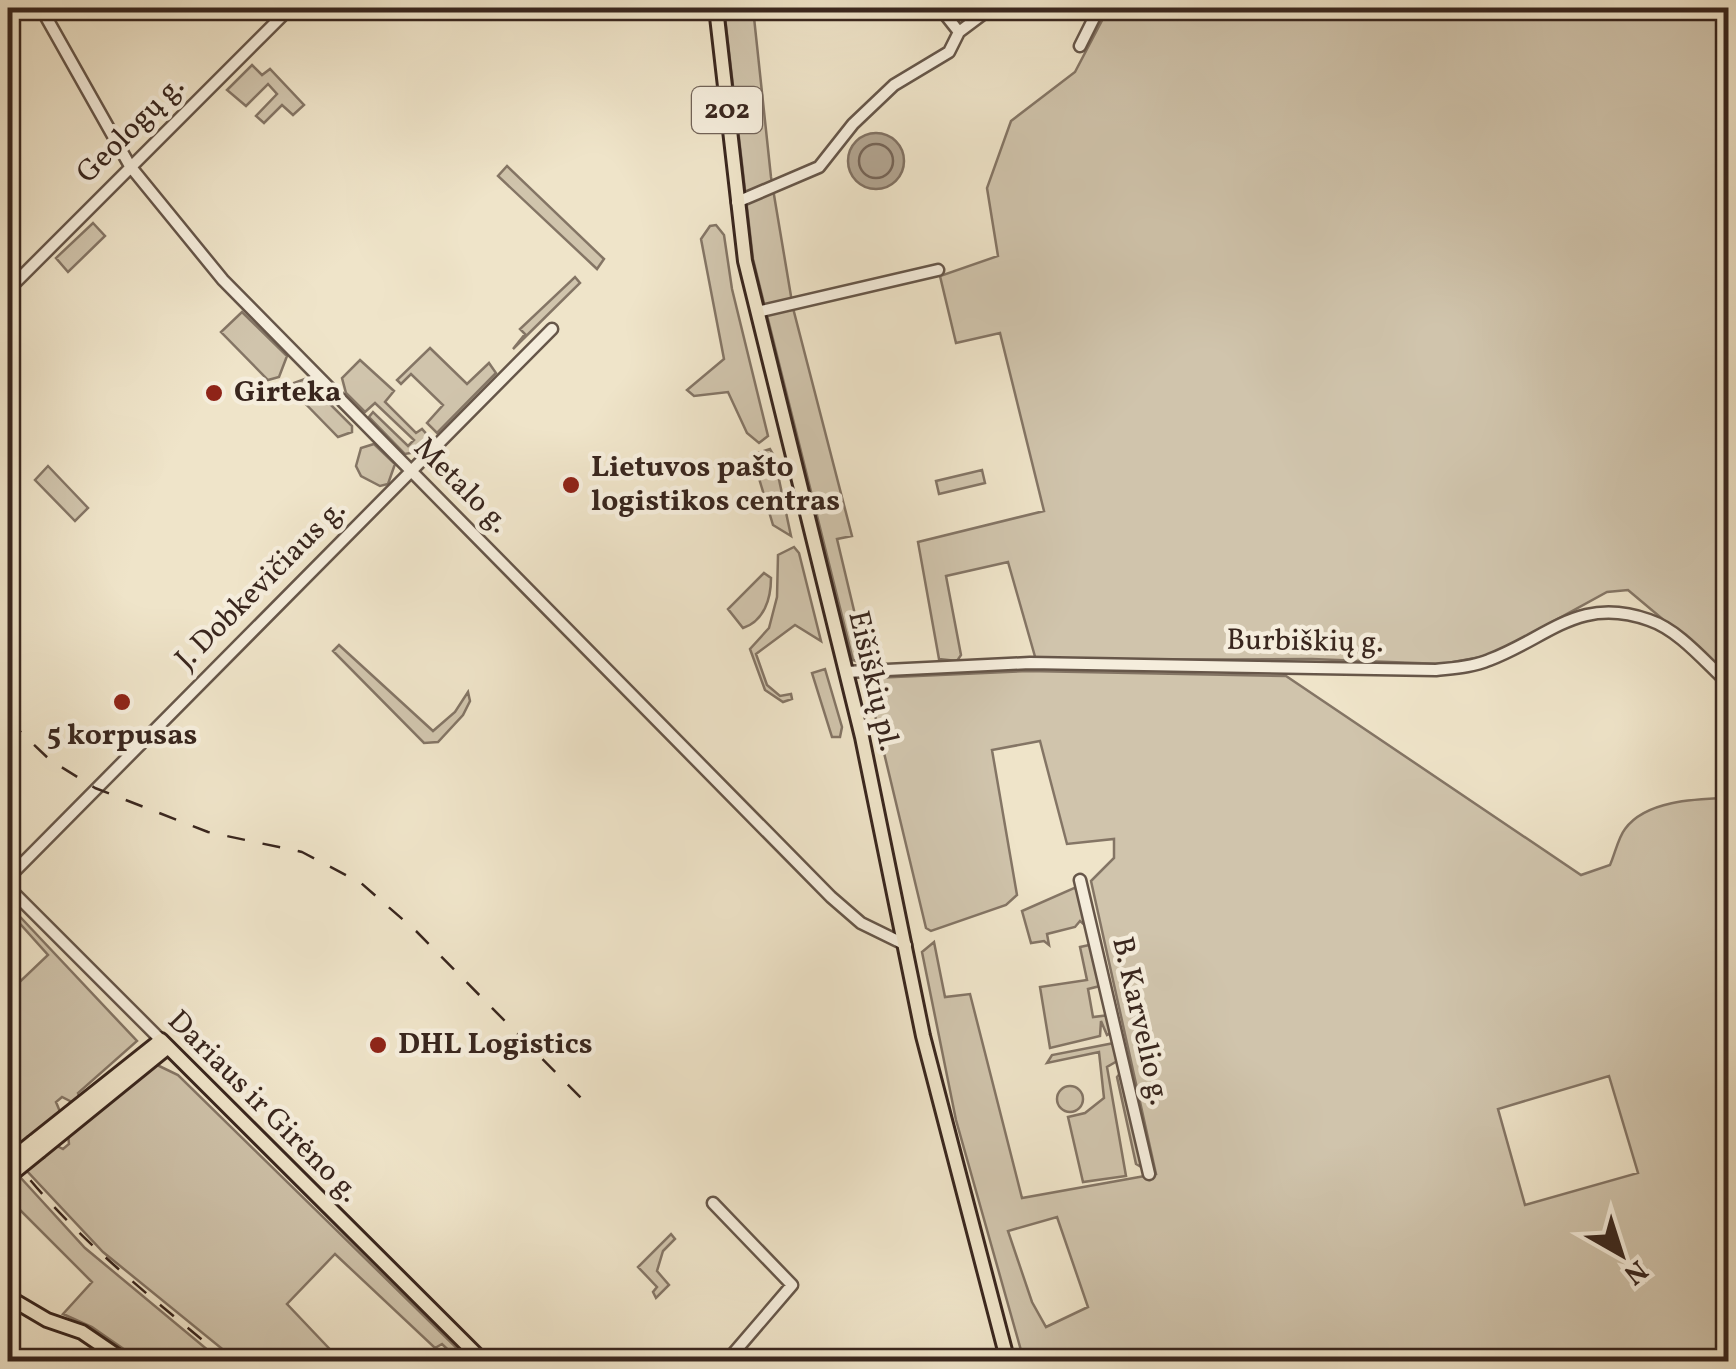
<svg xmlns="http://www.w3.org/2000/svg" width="1736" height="1369" viewBox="0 0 1736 1369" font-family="Vollkorn,serif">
  <rect width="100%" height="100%" fill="#efe4c9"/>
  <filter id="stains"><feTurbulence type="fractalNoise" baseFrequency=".002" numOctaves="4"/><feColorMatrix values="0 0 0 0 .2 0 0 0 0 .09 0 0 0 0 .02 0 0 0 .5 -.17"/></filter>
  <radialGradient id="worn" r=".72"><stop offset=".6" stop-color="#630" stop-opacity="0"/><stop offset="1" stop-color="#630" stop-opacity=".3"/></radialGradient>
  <!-- green -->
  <path fill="#d0c4ac" stroke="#847565" stroke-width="2.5" fill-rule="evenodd" d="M724 8H753L771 177 793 308 852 536 837 539 867 665 853 660 753 259Z
    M1135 8H1728V674L1628 590 1607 592 1492 655 1442 664 1312 659 1036 660 1008 562 946 576 961 655 957 661 939 659 918 542 1044 511 1000 333 956 343 940 276 998 256 987 188 1011 121 1075 72 1107 11Z
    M252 65 262 75 270 69 304 105 293 115 282 105 264 123 256 116 277 94 268 84 246 106 227 90Z
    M507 166 604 259 597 269 498 176Z
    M93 223 105 236 68 272 56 258Z
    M716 225 724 235 732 289 768 436 759 443 747 433 728 392 694 396 687 390 724 359 701 239 710 226Z
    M575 277 580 283 513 349 525 334 520 329Z
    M242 312 287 356 279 377 268 380 221 332Z
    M430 348 467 384 489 363 496 373 437 433 427 423 443 405 411 374 401 384 397 380Z
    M360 360 394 391 385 402 416 433 422 429 430 438 416 452 405 454 369 417 373 412 408 446 414 440 375 403 365 412 346 393 342 378Z
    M305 379 352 426V432L338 437 292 390 294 383Z
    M374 444 395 464 388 484 380 486 361 476 356 466 361 448Z
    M770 449 774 456 791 536 773 525 752 455Z
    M48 466 88 508 75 521 35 480Z
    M982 470 985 483 939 494 936 481Z
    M794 547 799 553 821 641 795 625 756 654 767 685 780 696 791 694 792 699 783 702 765 690 750 649 769 628 777 597 778 555Z
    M764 573 771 578C771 599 764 621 743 628L728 609Z
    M339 645 433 731 455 712 468 692 470 701 463 715 438 742 424 743 333 651Z
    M825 669 842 727 840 737H832L812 673Z
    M1028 671 1286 676 1581 875 1610 865C1615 854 1618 838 1625 829 1646 800 1697 799 1728 798V1361H1024L956 1120 922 952 934 942 945 997 970 994 1022 1198 1156 1174 1091 881 1114 858V839L1067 844 1040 741 992 750 1017 895 1006 905 931 931 926 928 868 686 873 678ZM1609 1076 1638 1173 1525 1205 1498 1109ZM1057 1217 1088 1307 1046 1327 1032 1302 1008 1231Z
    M1074 888 1079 890 1086 926 1080 921 1075 927 1047 934 1049 945 1044 941 1031 943 1022 911Z
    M8 904 137 1041 78 1093 80 1098 74 1103 62 1097 56 1102 61 1114 11 1150 8 993 48 955 13 916 8 921Z
    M1094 944 1104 985 1088 989 1093 1017 1110 1015 1111 1033 1107 1035 1101 1021 1100 1036 1050 1048 1040 987 1087 980 1080 947Z
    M1114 1043 1119 1060 1107 1067 1126 1176 1083 1182 1068 1117 1085 1113 1104 1098 1099 1052 1047 1063 1052 1055Z
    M155 1064 178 1075 470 1361H460L442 1344 435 1348 335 1254 287 1304 341 1361H237L103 1252 27 1171 55 1145 63 1149 69 1144 68 1134Z
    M1122 1071 1143 1168 1136 1164 1117 1077Z
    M1057 1099a13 13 0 1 1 26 0a13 13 0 1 1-26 0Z
    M20 1177 85 1248 221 1361H141L92 1327 63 1314 92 1282 8 1198V1186Z
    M671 1234 675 1239 663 1251 657 1271 669 1285 656 1298 653 1292 657 1287 638 1267Z"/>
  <!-- water -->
  <path fill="#b1a38f" stroke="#817162" stroke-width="2.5" d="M848 161a28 28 0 1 1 56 0a28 28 0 1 1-56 0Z"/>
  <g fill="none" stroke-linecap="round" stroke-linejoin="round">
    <!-- shore -->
    <path stroke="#756456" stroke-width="2.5" d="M859 161a17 17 0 1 1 34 0a17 17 0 1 1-34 0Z"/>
    <!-- minor casing -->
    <g stroke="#665649" stroke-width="15">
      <path id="minor" d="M41 8 130 166 223 280 831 897 861 923 906 945
        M940 8 959 32 991 8
        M1080 46 1099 8
        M737 202 819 167 853 124 894 85 949 52 959 32
        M8 290 290 8
        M757 312 938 270
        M846 672 1030 663 1436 670C1453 668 1473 667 1489 660 1548 638 1579 595 1649 620 1679 630 1705 662 1728 683
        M8 878 552 329
        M1080 880 1149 1174
        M8 887 161 1040
        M713 1203 792 1285 726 1362"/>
    </g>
    <!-- major casing -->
    <g stroke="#39261e" stroke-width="18">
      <path id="major" d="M716 8 745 261 862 737 923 1036 1008 1362
        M33 1142 161 1040 484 1362
        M40 1151 168 1047
        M8 1297 47 1320 82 1332 126 1362"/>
    </g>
    <!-- minor -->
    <use href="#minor" stroke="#f5eddc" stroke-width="10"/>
    <!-- major -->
    <use href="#major" stroke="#efe4c9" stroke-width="12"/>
    <!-- rail -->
    <path stroke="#39261e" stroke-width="2.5" stroke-dasharray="18 18" stroke-linecap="butt" d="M8 720 50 760 95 788 208 832 302 852 361 883 416 931 585 1102
      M8 1152C70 1235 150 1296 229 1362"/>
    <!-- major-bridge casing -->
    <g stroke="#39261e" stroke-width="18" stroke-linecap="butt">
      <path id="major-bridge" d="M8 1162 33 1142
        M8 1177 40 1151"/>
    </g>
    <!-- major-bridge -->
    <use href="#major-bridge" stroke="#efe4c9" stroke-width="12"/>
  </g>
  <!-- markers -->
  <g fill="#8f2418" stroke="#f5eddc" stroke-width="4">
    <circle cx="214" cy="393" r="10"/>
    <circle cx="571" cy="485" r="10"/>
    <circle cx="122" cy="702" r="10"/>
    <circle cx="378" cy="1045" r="10"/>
  </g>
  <g text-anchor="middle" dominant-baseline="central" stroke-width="9" stroke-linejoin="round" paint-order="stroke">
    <!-- shield labels -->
    <rect fill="#f5eddc" stroke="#716257" stroke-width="2.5" x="692" y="87" width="70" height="46" rx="8"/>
    <g font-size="28" font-weight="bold" fill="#39261e">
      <text x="727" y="110">202</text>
    </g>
    <!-- street labels -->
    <g font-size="30" fill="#39261e" stroke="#f5eddc">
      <text transform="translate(131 130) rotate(-45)">Geologų g.</text>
      <text transform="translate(461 486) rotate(45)">Metalo g.</text>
      <text transform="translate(261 585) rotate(-45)">J. Dobkevičiaus g.</text>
      <text transform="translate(1305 642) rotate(1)">Burbiškių g.</text>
      <text transform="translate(873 681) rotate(77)">Eišiškių pl.</text>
      <text transform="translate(1140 1021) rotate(77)">B. Karvelio g.</text>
      <text transform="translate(263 1107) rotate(45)">Dariaus ir Girėno g.</text>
    </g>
    <!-- poi labels -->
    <g font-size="30" font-weight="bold" fill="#39261e" stroke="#f5eddc" text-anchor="start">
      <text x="234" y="393">Girteka</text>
      <text x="591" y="468">Lietuvos pašto<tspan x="591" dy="34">logistikos centras</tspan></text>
      <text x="122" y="736" text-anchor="middle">5 korpusas</text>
      <text x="398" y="1045">DHL Logistics</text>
    </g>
  </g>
  <!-- margin -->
  <rect width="1736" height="1369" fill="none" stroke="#efe4c9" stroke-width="40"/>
  <rect x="10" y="10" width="1716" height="1349" fill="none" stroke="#39261e" stroke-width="5"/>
  <rect x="20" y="20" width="1696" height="1329" fill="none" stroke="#39261e" stroke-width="2.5"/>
  <!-- north arrow -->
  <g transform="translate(1621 1254) rotate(141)" stroke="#f5eddc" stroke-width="8" paint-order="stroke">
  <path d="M0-8L18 38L0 25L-18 38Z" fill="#39261e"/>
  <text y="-15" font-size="28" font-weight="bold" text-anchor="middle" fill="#39261e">N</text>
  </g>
  <rect width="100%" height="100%" filter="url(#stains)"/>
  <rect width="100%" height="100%" fill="url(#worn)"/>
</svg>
